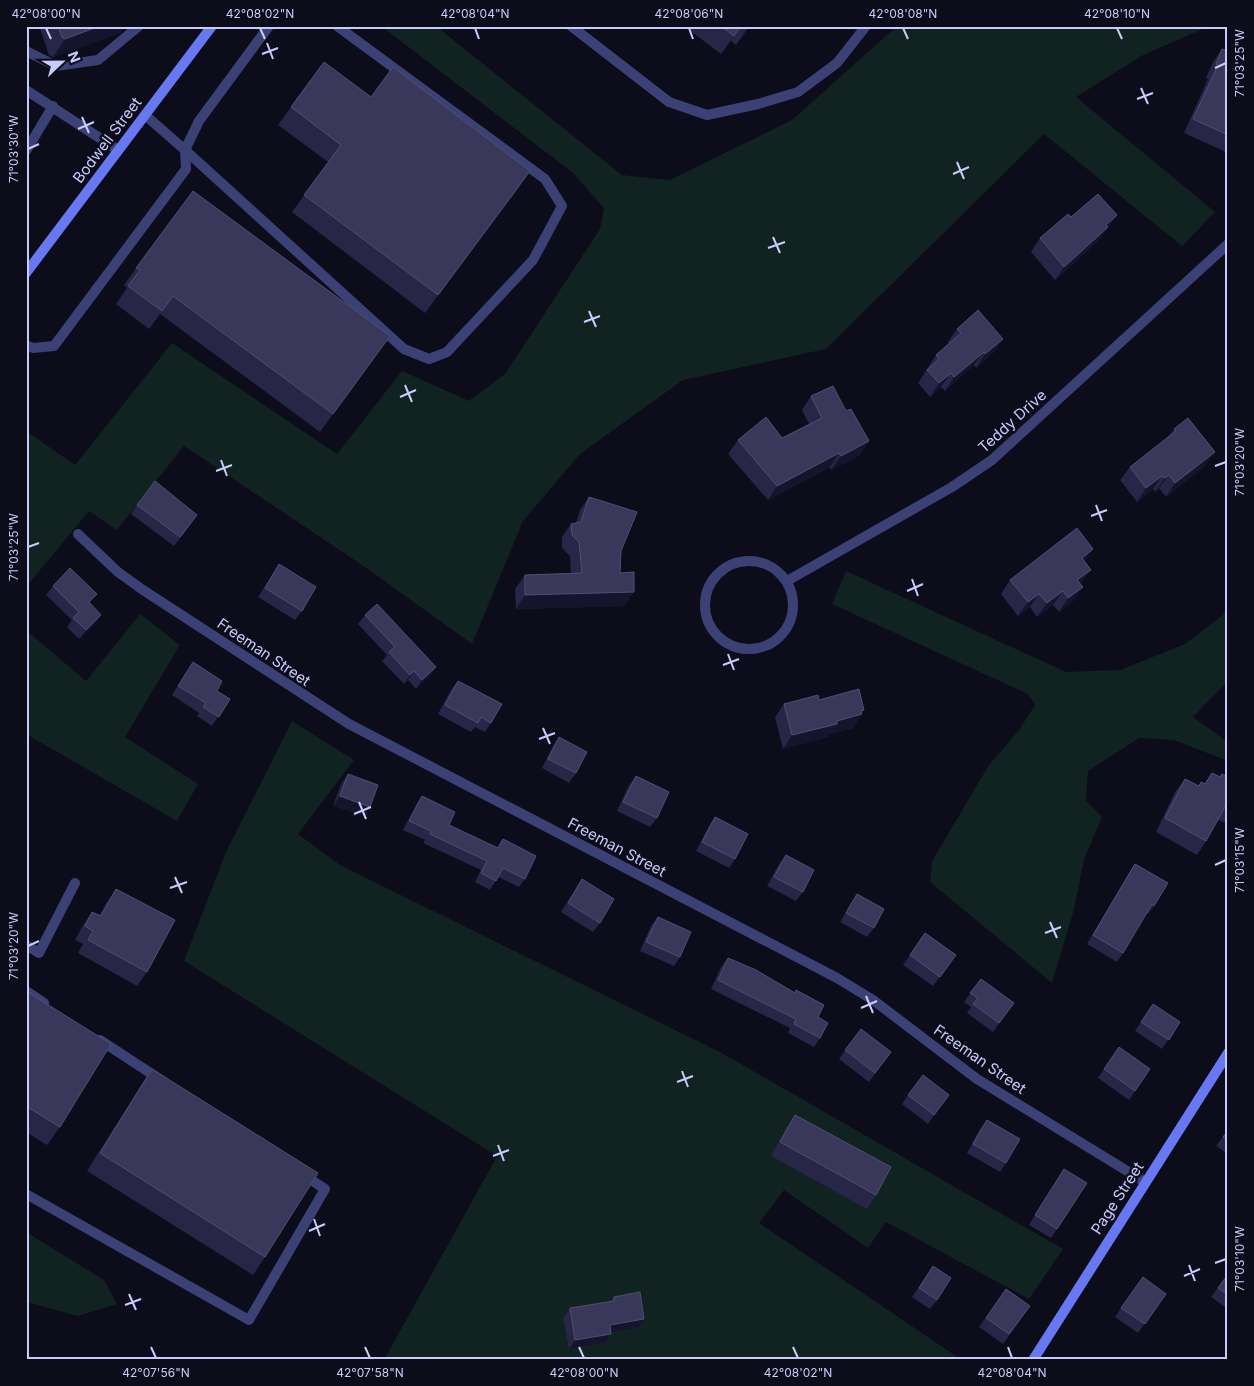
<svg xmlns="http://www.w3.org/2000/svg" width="1254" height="1386" viewBox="0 0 1254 1386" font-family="Inter,sans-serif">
  <rect width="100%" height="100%" fill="#0c0c1a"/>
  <!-- green -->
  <path fill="#102320" d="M381 26H436L622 175 670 180 792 120 897 26H1210L1143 55 1076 97 1215 212 1182 246 1044 134 826 349 683 380 580 454 523 521 472 644 362 565 184 446 117 530 89 511 26 587V431L75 465 172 343 337 454 402 371 469 401 505 374 600 229 604 208 573 173Z
    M846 571 1066 672 1120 670 1185 644 1228 611V681L1193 717 1228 742V761L1174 740 1139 738 1088 771 1086 801 1102 817 1084 860 1073 913 1052 983 930 882 932 861 989 765 1019 730 1035 705 1028 694 832 604Z
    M140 614 180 645 125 737 198 784 177 821 26 734V630L86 681Z
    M292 721 354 760 298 834 340 865 720 1052 1063 1249 1029 1299 886 1222 868 1248 784 1190 759 1223 962 1360H384L497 1156 184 961 226 852Z
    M26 1232 104 1280 117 1304 78 1316 26 1302Z"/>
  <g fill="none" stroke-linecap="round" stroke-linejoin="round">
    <!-- lane -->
    <path stroke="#3b4175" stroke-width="10" d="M269 26 199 121 185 150 404 349 429 359 447 352 533 260 562 206 545 179 337 26
      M571 26 669 102 707 115 758 104 798 92 837 63 866 26
      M26 51 56 66 98 60 139 26
      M26 151 53 106
      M26 345 33 348 54 346 186 169 185 150 145 115
      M26 945 39 953 75 883
      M26 991 44 1003
      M100 1040 161 1080
      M26 1194 249 1320 325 1189 302 1174"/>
    <!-- street -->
    <path stroke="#3b4175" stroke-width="10" d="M26 90 118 150
      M78 534 118 572 143 590 349 724 837 978 873 1000 977 1079 1145 1182
      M705 605a44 44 0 1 1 88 0a44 44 0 1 1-88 0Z
      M787 581 952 487 992 460 1228 244"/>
    <!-- secondary -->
    <path stroke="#6878f3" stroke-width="10" d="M26 273 212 26
      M1033 1360 1228 1053"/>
  </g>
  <!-- wall -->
  <path fill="#272647" d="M39 26H125L120 33 53 57 49 55Z
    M684 26H750L736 45 731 41 721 54Z
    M1222 49 1228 51V153L1184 133 1208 79 1206 78 1213 62Z
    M291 107 518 189 425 313 292 212 328 162 278 125Z
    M1117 215 1098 241 1055 280 1031 252 1040 238 1071 217Z
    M136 268 390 336 320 432 160 314 149 329 116 304 127 288 124 285Z
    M957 329 1003 339 994 352 976 368 974 365 945 391 941 387 930 397 918 383 936 355 949 344 948 342Z
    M811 396 860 455 831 470 830 467 768 500 728 454 738 440 782 438 809 424 802 410Z
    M1174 429 1205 466 1166 497 1159 488 1155 492 1153 489 1137 502 1120 480 1130 467 1168 437Z
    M589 497 621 551 620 573 634 592 624 606 516 609 515 589 525 575 571 574 570 556 562 548V537L571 524 576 523 580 510Z
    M137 505 191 524 174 546 131 514Z
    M1093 549 1085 561 1081 583 1080 584 1083 587 1073 601 1059 612 1053 605 1037 617 1030 607 1018 616 1001 594 1010 580Z
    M279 564 302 611 295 620 258 597Z
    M53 586 90 604 101 615 95 624 79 639 67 627 72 620 46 595Z
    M365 615 430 676 416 689 408 680 404 684 382 661 387 655 358 624Z
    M193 662 217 691 230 699 212 726 197 716 199 713 172 695Z
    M458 681 491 723 485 732 475 727 471 732 438 714 451 690Z
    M819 700 864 710 853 728 830 734 828 737 783 749 775 717 784 704Z
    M559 737 576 773 569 783 542 768 553 746Z
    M1212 773 1219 777 1222 774 1228 777V824L1218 820 1206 841 1197 855 1156 832 1175 792 1185 779 1199 786 1201 782 1204 784Z
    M348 774 370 807 364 816 333 806 341 784Z
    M636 776 657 818 650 827 617 811 629 785Z
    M422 796 449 825 497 848 503 839 525 879 519 887 498 877 490 890 475 882 481 870 423 843 425 840 403 830 416 805Z
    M715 817 735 859 729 868 696 851 709 826Z
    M786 855 803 892 796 901 767 886 779 864Z
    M1135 864 1154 906 1148 914 1146 913 1123 953 1117 962 1087 944 1129 873Z
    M582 879 600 923 593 932 561 912Z
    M116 889 147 972 137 986 78 953 83 944 75 940 83 925 92 912 99 916 107 902Z
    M857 894 874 928 867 937 840 922 851 903Z
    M658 917 680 957 674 966 640 951 651 926Z
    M925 933 956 955 933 986 903 965Z
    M728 958 818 1017 820 1038 814 1047 788 1033 790 1028 711 989 721 967Z
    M981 979 1014 1003 993 1032 967 1013 971 1007 964 1002Z
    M26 991 60 1127 47 1145 26 1132Z
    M1153 1004 1180 1022 1162 1049 1135 1031Z
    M861 1029 891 1052 869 1082 839 1059Z
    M1119 1047 1150 1069 1129 1100 1098 1078Z
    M152 1069 265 1257 253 1275 87 1171 140 1087Z
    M908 1095H949L928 1124 902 1104Z
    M795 1115 876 1195 867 1209 771 1156 786 1128Z
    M987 1120 1006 1163 1000 1172 967 1153 980 1129Z
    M1228 1130V1154L1216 1146Z
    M1064 1169 1057 1229 1051 1238 1029 1225Z
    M933 1266 937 1300 930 1309 912 1297Z
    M1228 1274V1309L1211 1297Z
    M1006 1289 1030 1306 1003 1344 979 1327Z
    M1166 1294 1138 1333 1115 1317 1121 1308Z
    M614 1297 644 1319 638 1328 611 1333 605 1343 569 1349 563 1318 570 1308 610 1302Z"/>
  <!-- shaded-wall -->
  <path fill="#15142d" d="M26 26H35L26 30Z
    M100 26H125L120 33 53 57 65 39Z
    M741 26 731 41 721 54 734 36Z
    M749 26H750L736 45Z
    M530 171 518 189 425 313 438 295Z
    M1117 215 1098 241 1055 280 1064 267 1106 225Z
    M1003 339 994 352 976 368 985 354Z
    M984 352 974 365 945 391 954 377Z
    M951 373 941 387 930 397 939 383Z
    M869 441 860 455 831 470 841 456Z
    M1215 452 1205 466 1166 497 1175 483Z
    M839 453 830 467 768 500 777 486Z
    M1169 475 1159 488 1155 492 1165 478Z
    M1162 476 1153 489 1137 502 1146 488Z
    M1093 549 1084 563 1082 558Z
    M1091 570 1081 583 1068 594 1077 580Z
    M1083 587 1073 601 1059 612 1068 598Z
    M1063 591 1053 605 1037 617 1047 603Z
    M634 592 624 606 516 609 525 595Z
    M1039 594 1030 607 1018 616 1028 602Z
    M101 615 95 624 79 639 86 630Z
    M436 667 430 676 416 689 422 680Z
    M414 671 408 680 404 684 410 675Z
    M864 710 853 728 830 734 828 737 783 749 792 735 837 721Z
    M340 796 370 807 364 816 333 806Z
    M644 1319 638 1328 604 1334 610 1325Z
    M611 1334 605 1343 569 1349 575 1340Z"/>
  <!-- building -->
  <path fill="#39385a" stroke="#4f4f73" d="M58 26H100L65 39 62 37Z
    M721 26H741L734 36Z
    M1222 49 1228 51V135L1193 119 1218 65 1216 64Z
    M324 62 371 97 393 67 530 171 438 295 304 195 341 145 291 107Z
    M193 191 390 336 333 414 173 296 162 311 128 286 140 270 136 268Z
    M1098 194 1117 215 1106 225 1108 227 1064 267 1040 238 1068 214 1071 217Z
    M978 310 1003 339 985 354 984 352 954 377 951 373 939 383 927 370 939 359 936 355 961 333 957 329Z
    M833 386 846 411 851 409 869 441 841 456 839 453 777 486 738 440 766 417 782 438 822 418 811 396Z
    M1188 418 1215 452 1175 483 1169 475 1165 478 1162 476 1146 488 1130 467 1176 431 1174 429Z
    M155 481 197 515 180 537 137 505Z
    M589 497 637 512 621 551 620 573 634 572V592L525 595V575L582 573 579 542 572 535 571 524 581 522Z
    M1077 528 1093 549 1082 558 1091 570 1077 580 1083 587 1068 598 1063 591 1047 603 1039 594 1028 602 1010 580Z
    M279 564 316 587 302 611 265 588Z
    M70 568 97 594 89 602 101 615 86 630 73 618 79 612 53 586Z
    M377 604 436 667 422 680 414 671 410 675 389 652 395 647 365 615Z
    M193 662 222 681 217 691 230 699 219 717 203 707 206 703 178 686Z
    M458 681 502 704 491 723 481 717 478 723 445 705Z
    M859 689 864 710 861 711 862 714 837 721V724L792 735 784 704 818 695 819 700Z
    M559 737 587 752 576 773 548 759Z
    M1212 773 1220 777 1222 774 1228 777V806L1226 805 1206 841 1165 818 1185 779 1199 786 1201 782 1205 784Z
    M348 774 378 785 370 807 340 796Z
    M636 776 669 792 657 818 623 802Z
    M422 796 455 812 449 825 498 848 503 839 536 856 525 879 503 868 496 881 481 873 487 861 430 834 431 831 409 821Z
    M715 817 748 834 735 859 702 842Z
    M786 855 814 870 803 892 774 877Z
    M1135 864 1168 883 1154 906 1152 904 1123 953 1093 935Z
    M582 879 614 899 600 923 568 903Z
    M116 889 175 920 147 972 88 940 93 931 85 926 92 912 101 916Z
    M857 894 884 909 874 928 846 913Z
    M658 917 691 932 680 957 646 942Z
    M925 933 956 955 940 977 910 955Z
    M728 958 756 970 795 993 796 990 824 1005 818 1017 828 1023 820 1038 794 1024 796 1019 718 980Z
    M981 979 1014 1003 999 1023 973 1004 978 998 970 993Z
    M26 991 111 1044 60 1127 26 1106Z
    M1153 1004 1180 1022 1169 1040 1141 1022Z
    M861 1029 891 1052 875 1073 845 1050Z
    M1119 1047 1150 1069 1135 1091 1104 1069Z
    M152 1069 318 1173 265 1257 100 1153Z
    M923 1075 949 1095 934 1115 908 1095Z
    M795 1115 891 1167 876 1195 780 1142Z
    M987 1120 1020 1139 1006 1163 973 1144Z
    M1228 1130V1141L1223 1137Z
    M1064 1169 1087 1183 1057 1229 1035 1215Z
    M933 1266 951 1278 937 1300 919 1288Z
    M1228 1274V1295L1218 1288Z
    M1143 1277 1166 1294 1145 1324 1121 1308Z
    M1006 1289 1030 1306 1009 1334 986 1318Z
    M640 1292 644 1319 610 1325 611 1334 575 1340 570 1308 614 1301V1297Z"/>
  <!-- ticks -->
  <path fill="none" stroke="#c9cbfb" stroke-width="2" d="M46 28 51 39M260 28 265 39M475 28 479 39M689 28 693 39M903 28 908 39M1117 28 1122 39M267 43 273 59M262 54 278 48M1215 68 1226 63M1141 88 1148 104M1137 99 1153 93M82 117 89 133M78 129 94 122M28 149 39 144M957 162 964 179M953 174 969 167M773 237 780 253M768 248 785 242M589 311 596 327M584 322 600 316M405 385 412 402M400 397 416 390M221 460 227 476M1215 466 1226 462M216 471 232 465M1096 505 1102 521M1091 516 1107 510M28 547 39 543M912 579 918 596M907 591 923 584M728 654 734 670M723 665 739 659M543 728 550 744M539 739 555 733M359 802 366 819M354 814 371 807M1215 865 1226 860M175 877 182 893M170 888 187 882M1050 922 1057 938M1045 933 1061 927M28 946 39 941M866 996 873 1013M861 1008 877 1001M682 1071 688 1087M677 1082 693 1076M498 1145 504 1161M493 1156 509 1150M314 1219 320 1236M309 1231 325 1224M1215 1263 1226 1259M1189 1265 1195 1281M1184 1276 1200 1269M129 1294 136 1310M125 1305 141 1299M151 1347 156 1358M365 1347 370 1358M579 1347 584 1358M793 1347 798 1358M1008 1347 1012 1358"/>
  <g text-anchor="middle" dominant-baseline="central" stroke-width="5" stroke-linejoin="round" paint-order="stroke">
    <!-- street labels -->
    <g font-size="15" fill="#c9cbfb" stroke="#0c0c1a">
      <text transform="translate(107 140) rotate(-53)">Bodwell Street</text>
      <text transform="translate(1012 421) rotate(-42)">Teddy Drive</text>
      <text transform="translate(264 652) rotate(34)">Freeman Street</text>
      <text transform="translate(617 847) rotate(28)">Freeman Street</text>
      <text transform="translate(980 1059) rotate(35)">Freeman Street</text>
      <text transform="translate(1117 1198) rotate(-57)">Page Street</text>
    </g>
  </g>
  <!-- border -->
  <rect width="1254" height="1386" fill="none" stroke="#0c0c1a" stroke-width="55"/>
  <!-- north arrow -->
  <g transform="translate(62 62) rotate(68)" stroke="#0c0c1a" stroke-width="4" paint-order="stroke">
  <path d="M0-4L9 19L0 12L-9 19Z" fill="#c9cbfb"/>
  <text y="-8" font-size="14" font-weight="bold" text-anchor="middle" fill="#c9cbfb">N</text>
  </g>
  <rect x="28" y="28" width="1198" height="1330" fill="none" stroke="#c9cbfb" stroke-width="2"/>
  <g font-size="12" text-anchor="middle" fill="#c9cbfb">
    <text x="46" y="18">42°08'00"N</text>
    <text x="260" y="18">42°08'02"N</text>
    <text x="475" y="18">42°08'04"N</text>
    <text x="689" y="18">42°08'06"N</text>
    <text x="903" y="18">42°08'08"N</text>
    <text x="1117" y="18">42°08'10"N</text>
    <text transform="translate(1240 63) rotate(-90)" y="4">71°03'25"W</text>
    <text transform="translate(14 149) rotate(-90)" y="4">71°03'30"W</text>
    <text transform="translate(1240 462) rotate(-90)" y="4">71°03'20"W</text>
    <text transform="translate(14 547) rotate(-90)" y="4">71°03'25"W</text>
    <text transform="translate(1240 860) rotate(-90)" y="4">71°03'15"W</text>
    <text transform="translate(14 946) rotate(-90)" y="4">71°03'20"W</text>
    <text transform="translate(1240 1259) rotate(-90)" y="4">71°03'10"W</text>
    <text x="156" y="1377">42°07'56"N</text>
    <text x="370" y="1377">42°07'58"N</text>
    <text x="584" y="1377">42°08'00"N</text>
    <text x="798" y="1377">42°08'02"N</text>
    <text x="1012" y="1377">42°08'04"N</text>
  </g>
</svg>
